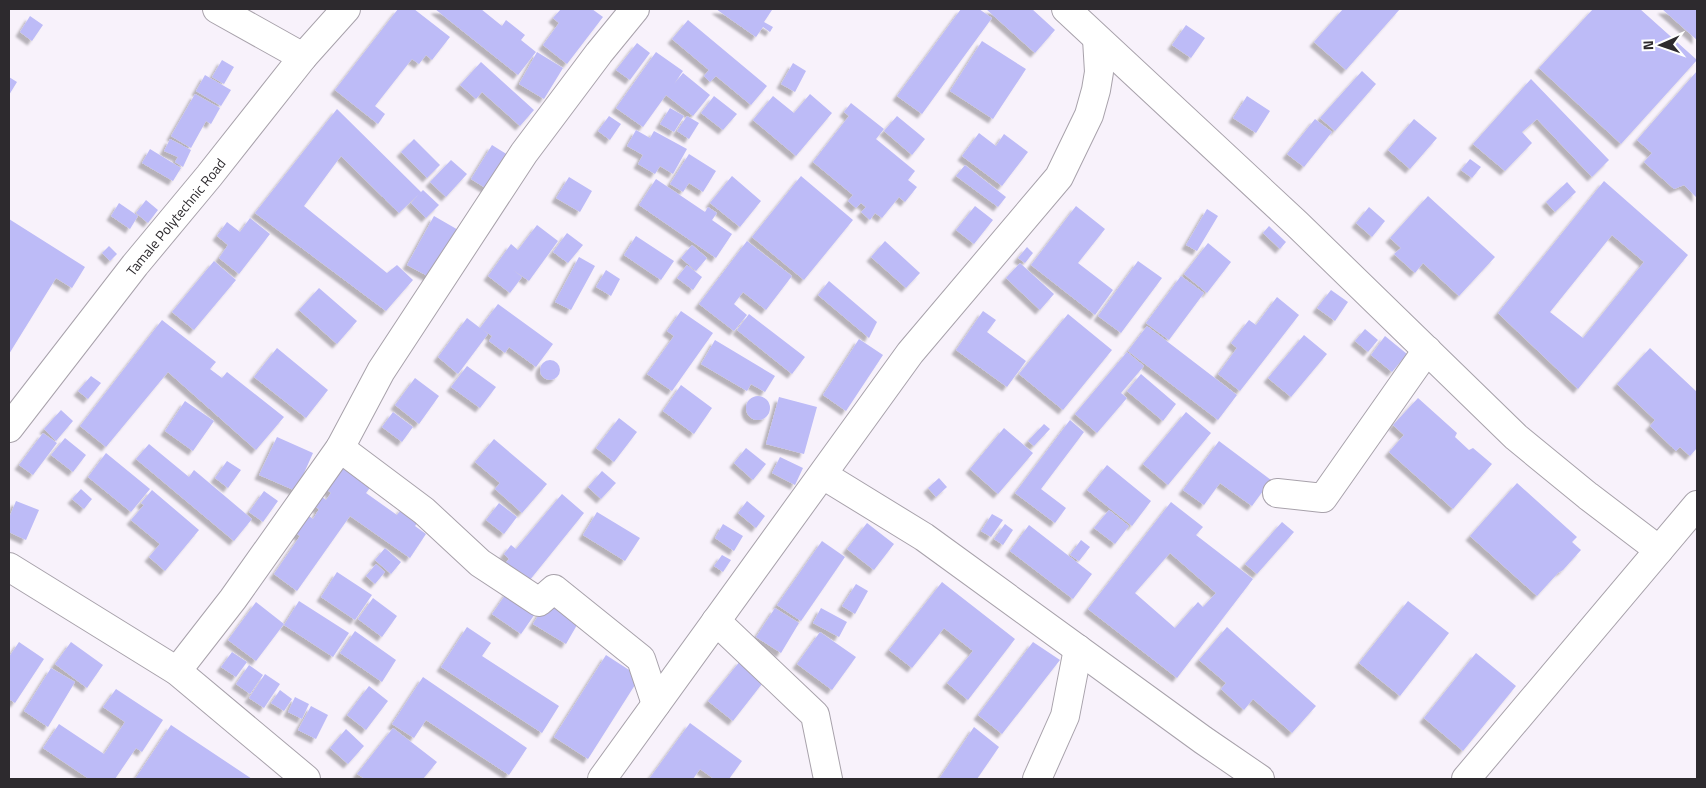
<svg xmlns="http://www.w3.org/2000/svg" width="1706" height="788" viewBox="0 0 1706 788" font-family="'Titillium Web',sans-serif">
  <defs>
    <filter id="shadow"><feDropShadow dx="-4.5" dy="4.5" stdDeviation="1" flood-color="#0004"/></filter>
  </defs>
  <rect width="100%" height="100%" fill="#f8f2fb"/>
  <!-- building -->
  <path fill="#bdbbf7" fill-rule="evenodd" filter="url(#shadow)" d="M398 9H414L450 37 432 60 426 55 419 64 412 59 375 106 385 114 378 124 335 90Z
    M435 9H481L502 26 506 20 525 35 521 40 536 52 518 75Z
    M561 9H592L603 17 567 64 543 45 559 23 553 18Z
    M716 9H770L772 10 764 22 773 27 770 32 763 27 756 37Z
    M961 9H979L992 18 922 114 897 96Z
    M986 9H1032L1055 30 1035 53Z
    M1343 9H1400L1346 70 1314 42Z
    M1593 9H1640L1697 60 1621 144 1539 68Z
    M1662 9H1697V40Z
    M30 16 43 25 32 41 20 32Z
    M688 20 767 86 751 105 716 76 710 82 704 76 709 70 672 39Z
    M1186 25 1205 38 1191 58 1172 45Z
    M982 41 1026 69 993 119 950 91Z
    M637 43 650 53 630 80 616 70Z
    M537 52 563 68 544 99 519 84Z
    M656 52 683 71 674 84 683 73 710 95 693 116 666 95 643 127 616 108Z
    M222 60 234 67 224 84 212 77Z
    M481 62 534 110 520 126 482 92 476 99 460 85Z
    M793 63 806 71 795 92 781 84Z
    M1362 71 1376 84 1335 131 1320 118Z
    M1697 71V198L1684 185 1674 189 1644 162 1652 153 1637 140Z
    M205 75 231 90 221 106 196 91Z
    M9 77 17 82 9 95Z
    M1531 79 1609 160 1592 177 1537 119 1522 132 1532 143 1505 171 1473 144Z
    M195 94 220 108 211 124 206 121 191 148 171 136Z
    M810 94 832 113 796 156 753 120 773 96 794 113Z
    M714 96 737 114 723 130 701 113Z
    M1247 96 1270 111 1256 133 1233 118Z
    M851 103 884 129 876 139 915 171 908 180 917 187 905 202 899 197 882 218 875 213 870 220 861 212 866 207 861 203 856 208 848 201 853 195 813 162 849 116 844 112Z
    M670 108 684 116 674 132 660 124Z
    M337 109 421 192 423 190 439 205 426 218 411 203 418 195 399 213 341 156 304 206 387 273 397 265 413 280 386 311 255 213Z
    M609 116 621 124 610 140 598 131Z
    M687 116 699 123 689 139 677 131Z
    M897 116 925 139 912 155 884 131Z
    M1315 119 1332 132 1304 167 1287 154Z
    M1414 119 1437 138 1410 169 1388 150Z
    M636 130 650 138 654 131 687 149 673 174 660 166 655 174 638 164 643 155 627 146Z
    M979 133 996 146 1004 134 1028 152 1002 186 962 156Z
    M170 139 191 150 183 167 175 162 178 157 164 151Z
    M414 139 440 165 427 178 401 152Z
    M492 145 508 155 487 189 471 179Z
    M150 149 181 168 173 181 142 163Z
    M689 154 716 171 703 192 689 183 683 192 670 184Z
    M1470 159 1481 167 1472 178 1461 170Z
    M451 160 467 174 446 197 430 182Z
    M965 165 1006 197 998 207 956 176Z
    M732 176 761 201 740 227 710 203Z
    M801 176 853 220 804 280 752 237Z
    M569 177 592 191 580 212 556 198Z
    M656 179 705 212 708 207 717 213 712 220 732 234 716 258 639 205Z
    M1604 181 1688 255 1578 389 1498 313ZM1612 235 1644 262 1583 338 1550 312Z
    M1567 182 1576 192 1555 212 1546 202Z
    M1428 196 1495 257 1459 296 1423 263 1415 273 1394 254 1401 248 1390 238Z
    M146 200 158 210 148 223 136 213Z
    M119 203 138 216 130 229 111 216Z
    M975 206 993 220 974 244 956 230Z
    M1076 206 1105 229 1078 263 1113 290 1095 315 1031 265Z
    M1369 207 1385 221 1372 237 1356 223Z
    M1207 209 1218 216 1197 251 1186 245Z
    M434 216 460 231 433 279 407 265Z
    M250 218 270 234 239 274 219 258 228 245 217 236 227 222 240 232Z
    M9 219 85 267 72 288 56 278 9 354Z
    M537 225 558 241 529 281 513 270 522 277 510 293 488 276 511 244 518 250Z
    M1269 226 1286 242 1280 249 1263 233Z
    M567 233 583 245 568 263 553 252Z
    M636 236 674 261 661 280 624 255Z
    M747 241 792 276 766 310 743 292 734 304 747 315 734 331 699 304Z
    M885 241 920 273 906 288 871 257Z
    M1208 243 1231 262 1207 293 1184 274Z
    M692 245 707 258 696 271 681 258Z
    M109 246 117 254 110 261 102 253Z
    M1027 247 1033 253 1025 263 1018 258Z
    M579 257 595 266 571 310 555 302Z
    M214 261 236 280 194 330 172 312Z
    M1138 261 1162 278 1121 333 1098 316Z
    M1020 263 1054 294 1040 310 1006 278Z
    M687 265 702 277 693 290 677 278Z
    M606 270 620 279 611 296 596 287Z
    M1181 276 1204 293 1169 340 1146 323Z
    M829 281 877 322 869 338 818 295Z
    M319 288 357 321 337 344 299 310Z
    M1331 290 1348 302 1335 321 1317 308Z
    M1277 297 1299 315 1240 391 1218 374 1237 348 1231 343 1249 320 1256 325Z
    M498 304 553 344 536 367 509 347 505 353 489 341 492 336 480 328Z
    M681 311 713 333 672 391 647 374 674 336 667 331Z
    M983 311 996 320 987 332 1026 361 1007 387 956 350Z
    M749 314 805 357 792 374 737 330Z
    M1068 314 1112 350 1063 410 1019 374Z
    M467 318 488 334 458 374 438 357Z
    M162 320 216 362 210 369 222 378 227 372 284 417 256 450 168 372 106 447 80 426Z
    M1147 326 1237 395 1218 420 1128 351Z
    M1365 329 1378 340 1368 352 1355 341Z
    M1304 335 1327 354 1291 397 1268 378Z
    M1385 336 1407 354 1392 372 1371 355Z
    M859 339 883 355 846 411 823 395Z
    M715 340 775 376 765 392 751 384 747 391 701 364Z
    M277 348 328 390 306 418 254 377Z
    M1650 348 1697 392V448L1690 456 1680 447 1676 451 1650 426 1655 420 1617 384Z
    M1127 352 1144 366 1121 393 1127 398 1097 433 1075 414Z
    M540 370a10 10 0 1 1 20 0a10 10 0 1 1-20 0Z
    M467 366 496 387 480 408 451 387Z
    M1141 374 1176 404 1163 421 1127 391Z
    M91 376 101 383 88 399 78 391Z
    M415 378 439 396 419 424 395 405Z
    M681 385 712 408 694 434 663 411Z
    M746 408a12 12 0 1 1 24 0a12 12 0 1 1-24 0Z
    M779 397 817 407 804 454 766 444Z
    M1418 398 1457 433 1455 437 1469 450 1473 448 1492 464 1453 509 1389 452 1404 435 1393 425Z
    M185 401 214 421 193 451 165 431Z
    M61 410 73 421 56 441 44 429Z
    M393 412 413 427 402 442 382 427Z
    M1186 412 1211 433 1168 485 1143 464Z
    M619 418 637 432 614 462 596 448Z
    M1070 420 1084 432 1041 489 1066 508 1055 523 1015 493Z
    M1044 424 1050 429 1034 446 1028 441Z
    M1004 428 1033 453 998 494 970 469Z
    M43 433 57 443 33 475 19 465Z
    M277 437 313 453 296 491 259 475Z
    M65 438 86 455 73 472 51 455Z
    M494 439 547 484 522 513 495 489 500 483 475 462Z
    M1219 441 1271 480 1252 506 1220 483 1204 505 1183 490Z
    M149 444 189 477 194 470 252 519 234 541 136 459Z
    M746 448 766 464 753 480 734 463Z
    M106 453 150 489 131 512 88 477Z
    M780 457 803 468 795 485 772 473Z
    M227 461 241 470 228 488 215 478Z
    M342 463 372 485 366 493 397 515 403 507 420 519 415 526 426 534 410 558 350 516 297 591 274 574 300 536 293 531 305 513 313 519 319 509 314 506 321 496 326 500 331 493 325 488Z
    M1107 465 1151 501 1132 526 1087 490Z
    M602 471 616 483 601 499 588 487Z
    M939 478 947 487 936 497 928 488Z
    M1517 483 1577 537 1572 542 1581 550 1563 570 1558 573 1537 596 1470 536Z
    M81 489 92 499 84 509 72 499Z
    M152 490 199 530 165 571 149 557 160 544 131 520 144 505 141 503Z
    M264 491 278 501 263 522 249 512Z
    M562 494 584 513 525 586 502 567 509 559 504 554 511 545 516 549Z
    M16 501 39 510 26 540 9 532V518Z
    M747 501 765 516 756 528 738 513Z
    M1171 502 1203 527 1196 535 1253 579 1177 678 1088 609ZM1170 553 1216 593 1203 607 1198 602 1175 628 1135 593Z
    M499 503 517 517 504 534 486 520Z
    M1109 510 1129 526 1115 544 1094 528Z
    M597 512 640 538 625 561 583 535Z
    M992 514 1003 520 991 537 981 531Z
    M1282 522 1294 532 1257 574 1245 564Z
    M867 523 894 544 874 570 847 549Z
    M723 524 743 536 734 551 715 538Z
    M1005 524 1013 530 1003 545 994 539Z
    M1029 525 1092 574 1073 599 1010 551Z
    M1081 540 1090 547 1079 561 1070 555Z
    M822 541 845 557 801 621 777 605Z
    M385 548 401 562 391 574 375 560Z
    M722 555 731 560 723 572 714 566Z
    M376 564 385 572 375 584 366 576Z
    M337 572 372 595 355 620 321 597Z
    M942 582 1015 639 968 700 947 683 973 651 944 628 912 668 889 650Z
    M856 584 868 591 855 614 842 606Z
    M508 591 537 611 521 634 492 614Z
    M373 598 397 616 382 637 358 619Z
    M549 598 581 618 566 644 533 624Z
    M299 601 349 633 333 657 284 625Z
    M1408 601 1449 633 1400 696 1359 663Z
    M256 602 284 624 256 661 228 640Z
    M775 608 799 623 781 653 756 637Z
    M821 608 847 622 839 637 813 623Z
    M467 627 491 643 482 656 559 706 542 733 441 667Z
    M1227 627 1316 706 1292 733 1253 699 1244 710 1221 689 1226 683 1199 660Z
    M355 631 396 660 382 682 340 653Z
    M820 632 856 657 832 690 797 664Z
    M19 642 44 659 15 703 9 699V657Z
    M71 642 103 665 87 688 55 664Z
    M1033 642 1060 660 1002 734 978 715Z
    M232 652 247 662 236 677 221 667Z
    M1476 653 1516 686 1463 751 1424 718Z
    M606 655 640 677 588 759 554 737Z
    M741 660 765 680 733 721 708 701Z
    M249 665 263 675 250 694 236 684Z
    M51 668 75 682 48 727 24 711Z
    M265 674 280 684 264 708 249 698Z
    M423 677 527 748 509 775 426 720 414 738 392 724Z
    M369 686 388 701 366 730 347 715Z
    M116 689 163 720 142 752 136 748 115 779H89L43 748 59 724 104 754 125 722 103 707Z
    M280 690 292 699 284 711 271 703Z
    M295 697 309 704 302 719 288 712Z
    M311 706 328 715 316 739 298 730Z
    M690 723 742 761 729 779H714L700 769 693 779H649Z
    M171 725 252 779H135Z
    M974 727 999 747 977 779H939Z
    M393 728 437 762 423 779H365L357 774Z
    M346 729 364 746 348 764 330 748Z"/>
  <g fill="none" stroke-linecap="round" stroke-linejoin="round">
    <!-- minor casing -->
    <g stroke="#a8a2ab" stroke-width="30">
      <g id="minor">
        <path d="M217 9 303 57"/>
        <path d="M1066 9 1297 224 1516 437 1588 496 1659 550"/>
        <path id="s1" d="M9 428 135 265 209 176 303 57 346 9"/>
        <path d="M340 448 424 511 480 563 539 602 554 589 641 659 656 704"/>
        <path d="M823 475 924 537 1203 740 1260 779"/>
        <path d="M1277 493 1323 498 1427 350"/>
        <path d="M9 567 177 671 306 779"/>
        <path d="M716 621 815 715 828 779"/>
        <path d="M177 671 233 599 340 448 381 371 524 153 599 53 635 9"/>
        <path d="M602 779 910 353 1059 177 1089 115 1096 90 1099 72 1097 39"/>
        <path d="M1037 779 1065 716 1078 649"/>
        <path d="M1466 779 1697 505"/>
      </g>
    </g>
    <!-- minor -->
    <use href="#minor" stroke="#fff" stroke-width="28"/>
  </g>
  <g text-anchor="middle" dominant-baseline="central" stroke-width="4" stroke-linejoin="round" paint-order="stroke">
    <!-- street labels -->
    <g font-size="14" fill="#2d2a2e" stroke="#fff">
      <text stroke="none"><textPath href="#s1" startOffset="269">Tamale Polytechnic Road</textPath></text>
    </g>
  </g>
  <!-- border -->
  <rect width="1706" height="788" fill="none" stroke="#2d2a2e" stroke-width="20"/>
  <!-- north arrow -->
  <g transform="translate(1661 45) rotate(268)" stroke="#ffffff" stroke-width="4" paint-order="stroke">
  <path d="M0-4L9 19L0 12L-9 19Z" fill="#2d2a2e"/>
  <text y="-8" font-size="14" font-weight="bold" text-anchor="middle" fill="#2d2a2e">N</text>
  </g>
</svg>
